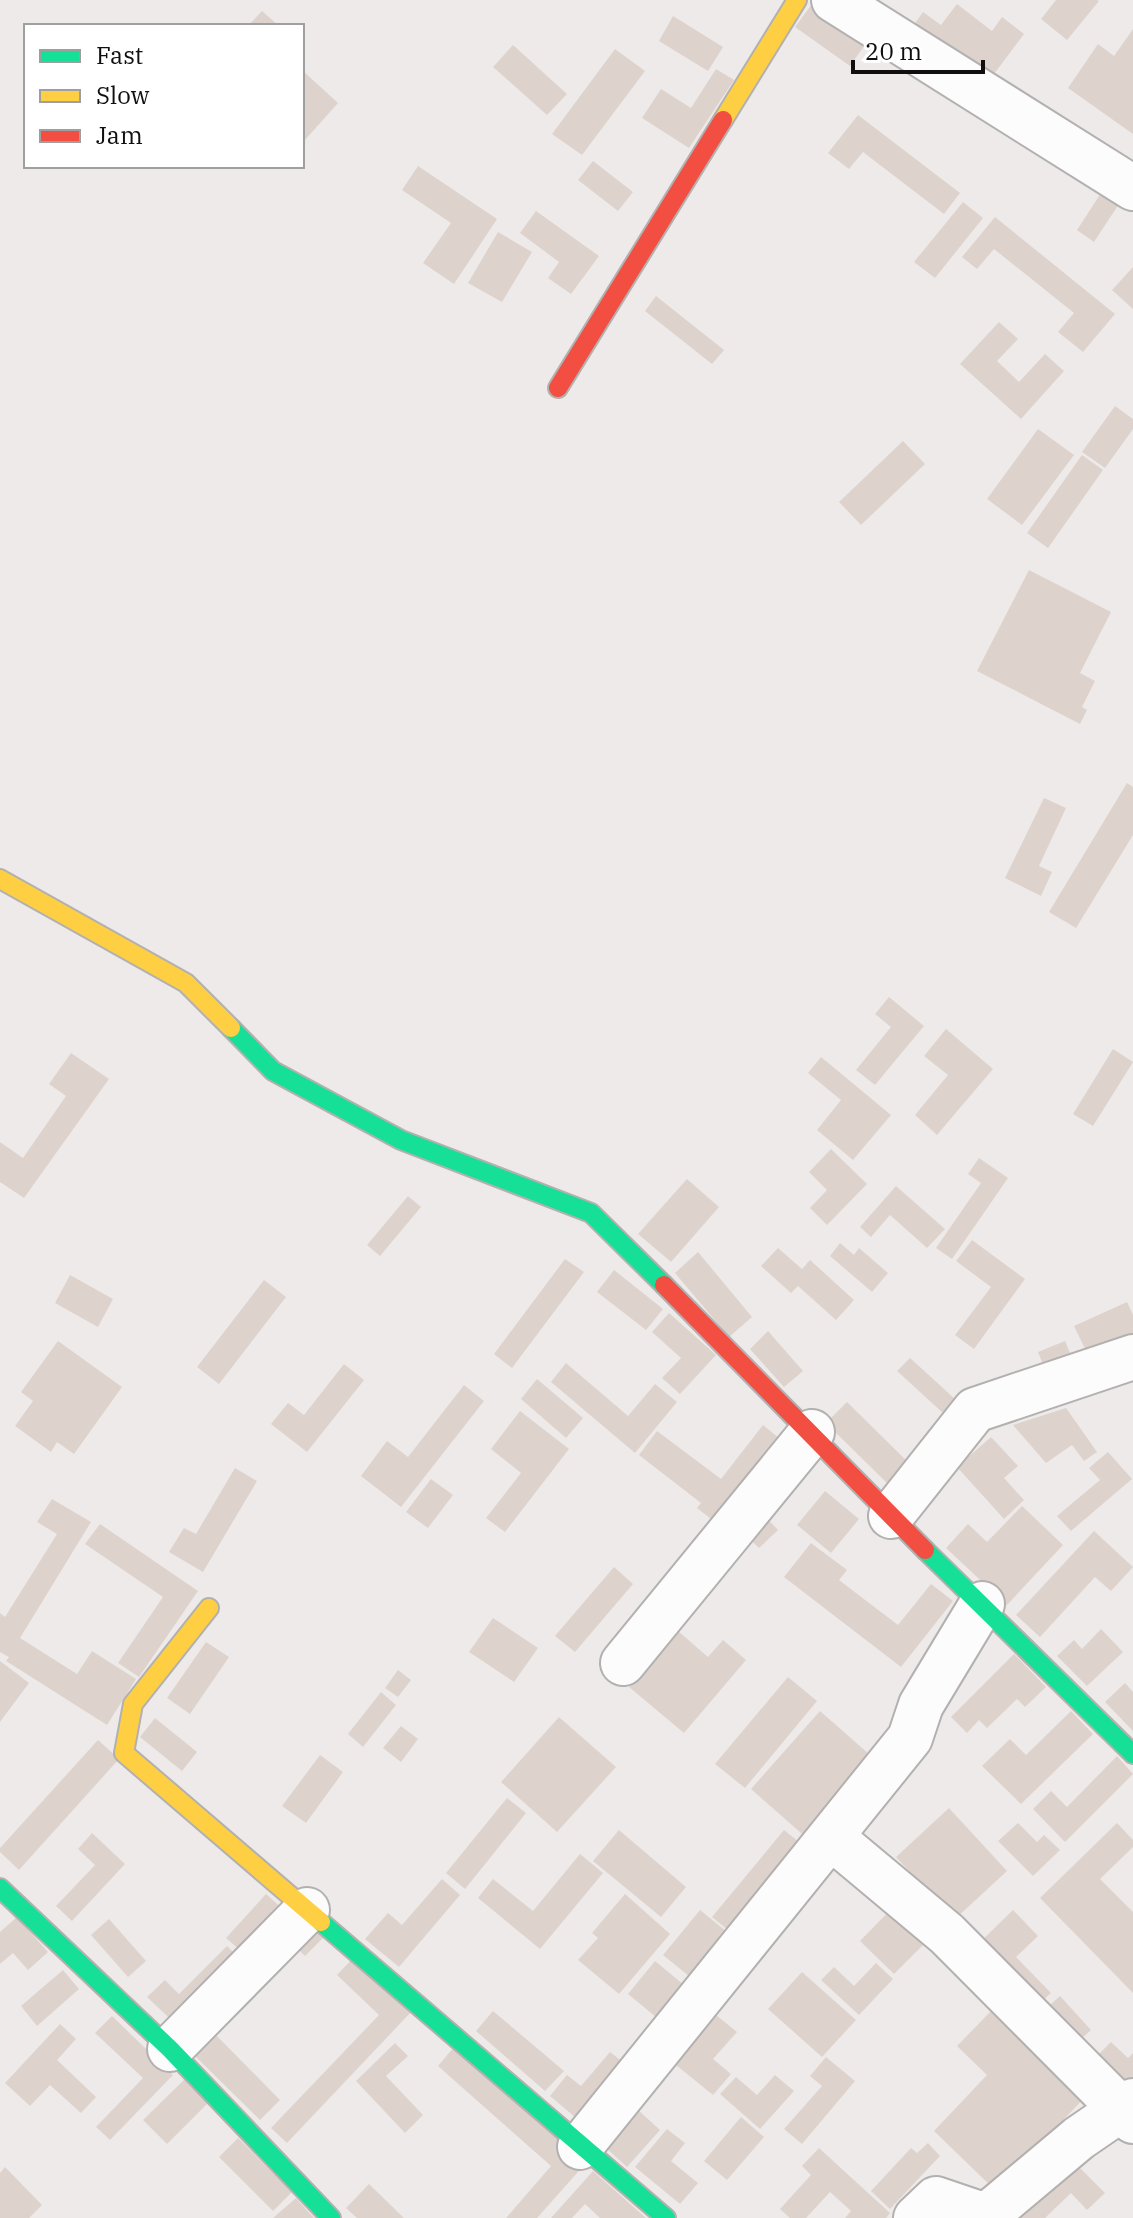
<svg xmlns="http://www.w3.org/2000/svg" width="1133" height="2218" viewBox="0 0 1133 2218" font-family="'IBM Plex Serif',serif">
  <rect width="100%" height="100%" fill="#edeae9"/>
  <!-- building -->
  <path fill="#ded3cc" d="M815 0 869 39 850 66 795 27Z
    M1056 0H1097L1099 1 1067 40 1041 19Z
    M957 4 992 31 1002 17 1024 34 988 82 913 26 923 12 941 25Z
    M262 11 279 26H248Z
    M673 16 723 47 708 71 659 41Z
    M1133 29V134L1068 88 1098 44 1114 56Z
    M513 45 567 94 547 115 493 67Z
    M615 49 645 71 582 155 552 134Z
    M716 69 734 80 689 148 642 118 661 89 691 108Z
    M302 70 338 103 304 141 302 139Z
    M858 115 960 193 944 214 863 152 849 169 828 153Z
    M593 161 633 192 618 211 578 180Z
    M418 166 497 219 454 284 423 263 451 223 402 190Z
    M1101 193 1119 204 1094 242 1077 230Z
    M963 202 983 218 935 278 914 262Z
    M536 211 599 256 571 294 548 278 559 262 520 233Z
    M995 217 1115 314 1083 352 1058 332 1074 313 994 249 977 269 962 257Z
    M498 232 532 252 502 302 468 283Z
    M1133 267V309L1112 290Z
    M656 296 724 350 712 364 645 311Z
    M999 322 1018 339 997 361 1019 382 1045 354 1064 371 1021 419 960 364Z
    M1115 406 1133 419V429L1105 468 1082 452Z
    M1038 429 1074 455 1022 525 987 499Z
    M903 441 925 464 861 525 839 502Z
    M1082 455 1103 470 1048 548 1027 533Z
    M1029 570 1111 612 1080 673 1095 681 1082 707 1087 710 1080 724 977 671Z
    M1127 783 1133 787V835L1076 928 1049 912Z
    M1044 798 1066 808 1039 866 1052 872 1041 896 1005 878Z
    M889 997 924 1026 875 1085 856 1070 891 1027 875 1014Z
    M946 1029 993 1069 937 1135 915 1115 948 1075 924 1056Z
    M1113 1049 1133 1062 1093 1126 1073 1114Z
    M71 1053 109 1079 24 1198 0 1182V1142L23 1158 66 1096 49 1084Z
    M821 1057 891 1115 853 1160 817 1130 841 1100 808 1073Z
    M831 1149 867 1184 827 1225 810 1208 827 1190 809 1172Z
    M979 1158 1008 1178 952 1259 936 1248 981 1183 968 1174Z
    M687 1179 719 1207 671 1262 638 1234Z
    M896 1186 945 1229 927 1248 890 1215 871 1237 860 1227Z
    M408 1196 421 1207 380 1256 367 1245Z
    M972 1240 1025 1279 974 1349 955 1335 991 1287 956 1261Z
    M840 1243 854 1255 859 1248 888 1273 872 1292 830 1256Z
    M778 1248 802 1269 810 1260 854 1300 836 1320 798 1286 791 1293 761 1266Z
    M698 1252 752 1317 729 1337 675 1273Z
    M565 1259 584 1272 512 1368 494 1354Z
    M614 1270 663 1309 646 1330 597 1292Z
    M70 1275 113 1299 98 1327 55 1303Z
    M264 1280 286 1297 219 1384 197 1367Z
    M1127 1302 1133 1315V1343L1092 1363 1074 1326Z
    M669 1313 716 1355 680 1394 662 1378 681 1358 652 1332Z
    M768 1331 803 1371 784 1387 750 1349Z
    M58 1341 122 1387 74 1454 57 1442 51 1452 15 1426 33 1401 21 1392Z
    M1065 1341 1075 1365 1048 1377 1038 1352Z
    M910 1358 955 1399 943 1413 897 1371Z
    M566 1363 628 1416 655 1384 677 1402 635 1453 551 1382Z
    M344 1364 364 1380 307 1452 271 1424 288 1403 304 1415Z
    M537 1379 583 1418 566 1438 521 1399Z
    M464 1385 484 1401 401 1507 361 1476 387 1441 408 1457Z
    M847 1402 915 1469 894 1490 826 1423Z
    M1066 1408 1097 1452 1084 1461 1072 1445 1046 1463 1013 1425Z
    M520 1411 569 1449 505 1532 486 1518 521 1473 491 1449Z
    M763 1425 785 1443 720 1526 697 1508 701 1503 639 1455 657 1431 721 1479Z
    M991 1437 1018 1466 1004 1478 1024 1500 1004 1519 957 1467Z
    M1108 1452 1132 1479 1071 1531 1057 1516 1100 1480 1089 1468Z
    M235 1468 257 1481 203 1572 169 1552 184 1528 196 1534Z
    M431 1479 453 1495 428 1528 406 1512Z
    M825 1491 859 1519 831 1553 797 1525Z
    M52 1499 91 1522 20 1638 77 1674 92 1651 136 1679 107 1725 6 1661 9 1657 0 1652V1613L5 1617 57 1534 37 1522Z
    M1022 1506 1063 1545 1007 1605 946 1548 968 1524 987 1542Z
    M761 1512 778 1530 759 1548 742 1532Z
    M100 1524 198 1591 139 1677 118 1663 163 1597 85 1544Z
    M1094 1531 1133 1567 1111 1591 1095 1577 1040 1637 1016 1615Z
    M811 1543 847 1570 839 1580 898 1625 931 1584 953 1601 901 1667 784 1577Z
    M614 1567 633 1584 575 1652 555 1636Z
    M493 1618 538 1648 514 1682 469 1652Z
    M1101 1629 1123 1652 1087 1686 1057 1656 1074 1640 1082 1649Z
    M678 1631 708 1657 723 1640 746 1660 684 1733 629 1687Z
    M206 1642 229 1657 190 1714 167 1698Z
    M1014 1654 1046 1687 1025 1707 1017 1699 987 1728 979 1720 967 1733 951 1717Z
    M0 1661 29 1683 0 1722Z
    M398 1670 411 1680 398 1697 385 1688Z
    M788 1677 817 1701 745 1788 715 1764Z
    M1125 1683 1133 1692V1731L1105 1702Z
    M381 1692 396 1705 363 1747 348 1734Z
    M820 1711 878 1762 809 1840 751 1789Z
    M1071 1711 1093 1734 1021 1804 982 1766 1010 1739 1026 1755Z
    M559 1717 616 1767 557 1832 501 1782Z
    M155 1718 197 1752 182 1771 140 1737Z
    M401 1726 418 1739 401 1762 383 1748Z
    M98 1740 119 1759 19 1870 0 1852V1848Z
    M320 1755 343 1772 306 1823 282 1806Z
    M1117 1756 1133 1774 1065 1842 1033 1809 1051 1791 1067 1807Z
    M507 1798 526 1813 465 1889 446 1873Z
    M949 1808 1007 1871 954 1920 896 1857Z
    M1018 1823 1037 1842 1044 1835 1060 1850 1033 1876 998 1841Z
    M1117 1823 1133 1840V1847L1100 1879 1133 1912V1993L1040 1898Z
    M619 1830 686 1887 661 1917 593 1861Z
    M784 1830 805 1847 733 1934 712 1917Z
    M92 1833 125 1864 72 1921 56 1906 95 1865 78 1849Z
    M580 1854 603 1873 540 1949 478 1898 493 1879 533 1911Z
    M442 1879 460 1895 399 1967 365 1939 388 1913 402 1925Z
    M266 1894 287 1913 248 1957 226 1938Z
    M625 1894 670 1934 619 1994 578 1960 598 1938 592 1933Z
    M898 1902 933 1935 894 1974 860 1941Z
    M700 1910 732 1936 695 1981 663 1955Z
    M1013 1910 1038 1936 1016 1957 1051 1993 1031 2012 972 1950Z
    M17 1917 48 1952 28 1970 13 1953 0 1964V1932Z
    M109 1919 146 1961 128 1977 91 1935Z
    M311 1926 323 1938 305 1956 293 1944Z
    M227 1946 246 1965 182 2030 147 1997 165 1980 179 1994Z
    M355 1956 412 2011 287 2143 271 2128 379 2015 337 1975Z
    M655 1961 695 1994 668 2027 628 1994Z
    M876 1963 893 1979 859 2015 821 1980 834 1967 854 1986Z
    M63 1970 79 1989 37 2026 21 2006Z
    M802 1972 856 2020 822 2057 768 2009Z
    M1060 1996 1091 2030 1070 2049 1039 2015Z
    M995 2007 1087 2095 996 2191 934 2131 987 2075 957 2046Z
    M493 2011 564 2071 545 2091 476 2031Z
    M716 2015 737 2032 713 2059 731 2074 713 2095 676 2065Z
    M112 2016 173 2075 110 2140 96 2127 143 2078 95 2033Z
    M60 2024 76 2039 57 2060 96 2097 81 2113 50 2085 30 2106 5 2083Z
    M216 2035 280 2100 260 2120 195 2056Z
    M1111 2042 1128 2058 1133 2053V2086L1089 2064Z
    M395 2043 408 2056 386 2076 423 2115 405 2133 356 2081Z
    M454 2047 586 2163 537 2218H506L551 2166 438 2066Z
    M610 2052 629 2067 582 2123 550 2096 567 2075 581 2086Z
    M826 2057 855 2081 802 2144 784 2129 822 2086 810 2076Z
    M775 2075 794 2091 760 2129 720 2094 736 2077 757 2095Z
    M185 2079 208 2103 167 2144 143 2120Z
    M638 2110 660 2130 627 2167 605 2147Z
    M741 2117 764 2137 727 2180 704 2161Z
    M667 2129 685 2143 671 2161 698 2183 680 2204 635 2167Z
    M238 2138 292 2192 273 2211 219 2157Z
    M928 2143 940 2156 890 2209 871 2191 911 2148 917 2153Z
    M819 2148 890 2213 886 2218H845L851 2211 830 2192 806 2218H790L780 2209 811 2175 802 2166Z
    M1070 2158 1105 2193 1087 2210 1071 2193 1045 2218H1011Z
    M5 2167 42 2205 29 2218H0V2173Z
    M593 2171 646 2218H600L585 2204 572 2218H551Z
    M369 2184 404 2218H357L346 2208Z
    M296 2198 314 2218H273Z"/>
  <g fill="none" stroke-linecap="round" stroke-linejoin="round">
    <!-- street casing -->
    <g stroke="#b3b0b0" stroke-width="48">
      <path id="street" d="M834 0 1133 188
        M891 1516 975 1410 1133 1357
        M623 1663 812 1432
        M831 1837 947 1934 1133 2121
        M170 2049 307 1910
        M580 2147 910 1738 921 1705 982 1604
        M916 2218 936 2199 986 2216 1079 2138 1133 2101"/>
    </g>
    <!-- fast casing -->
    <g stroke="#b3b0b0" stroke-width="22">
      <path id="fast" d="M231 1028 273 1071 401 1140 591 1213 664 1285
        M925 1550 1133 1754
        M0 1888 170 2049 331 2218
        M321 1922 666 2218"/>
    </g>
    <!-- slow casing -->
    <g stroke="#b3b0b0" stroke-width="22">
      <path id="slow" d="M723 120 797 0
        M0 879 186 983 231 1028
        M209 1608 133 1704 124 1753 321 1922"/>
    </g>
    <!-- jam casing -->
    <g stroke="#b3b0b0" stroke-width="22">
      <path id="jam" d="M558 388 723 120
        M664 1285 925 1550"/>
    </g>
    <!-- street -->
    <use href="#street" stroke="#fcfcfc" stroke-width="44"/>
    <!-- fast -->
    <use href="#fast" stroke="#16e098" stroke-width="18"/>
    <!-- slow -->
    <use href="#slow" stroke="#ffcf43" stroke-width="18"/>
    <!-- jam -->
    <use href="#jam" stroke="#f24e42" stroke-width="18"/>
  </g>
  <!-- legend -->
  <rect x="24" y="24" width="280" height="144" fill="#ffffff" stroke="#9f9f9f" stroke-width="2"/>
  <rect x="40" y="50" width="40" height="12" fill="#16e098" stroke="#9f9f9f" stroke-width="2"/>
  <text x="96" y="64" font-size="24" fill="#100e0e">Fast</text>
  <rect x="40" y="90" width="40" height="12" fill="#ffcf43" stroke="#9f9f9f" stroke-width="2"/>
  <text x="96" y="104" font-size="24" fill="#100e0e">Slow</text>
  <rect x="40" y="130" width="40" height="12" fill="#f24e42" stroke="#9f9f9f" stroke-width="2"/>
  <text x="96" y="144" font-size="24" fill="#100e0e">Jam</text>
  <!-- scale -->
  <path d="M853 60v12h130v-12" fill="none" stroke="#100e0e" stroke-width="4"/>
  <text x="865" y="60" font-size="24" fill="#100e0e" stroke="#ffffff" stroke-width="6" paint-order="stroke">20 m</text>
</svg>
